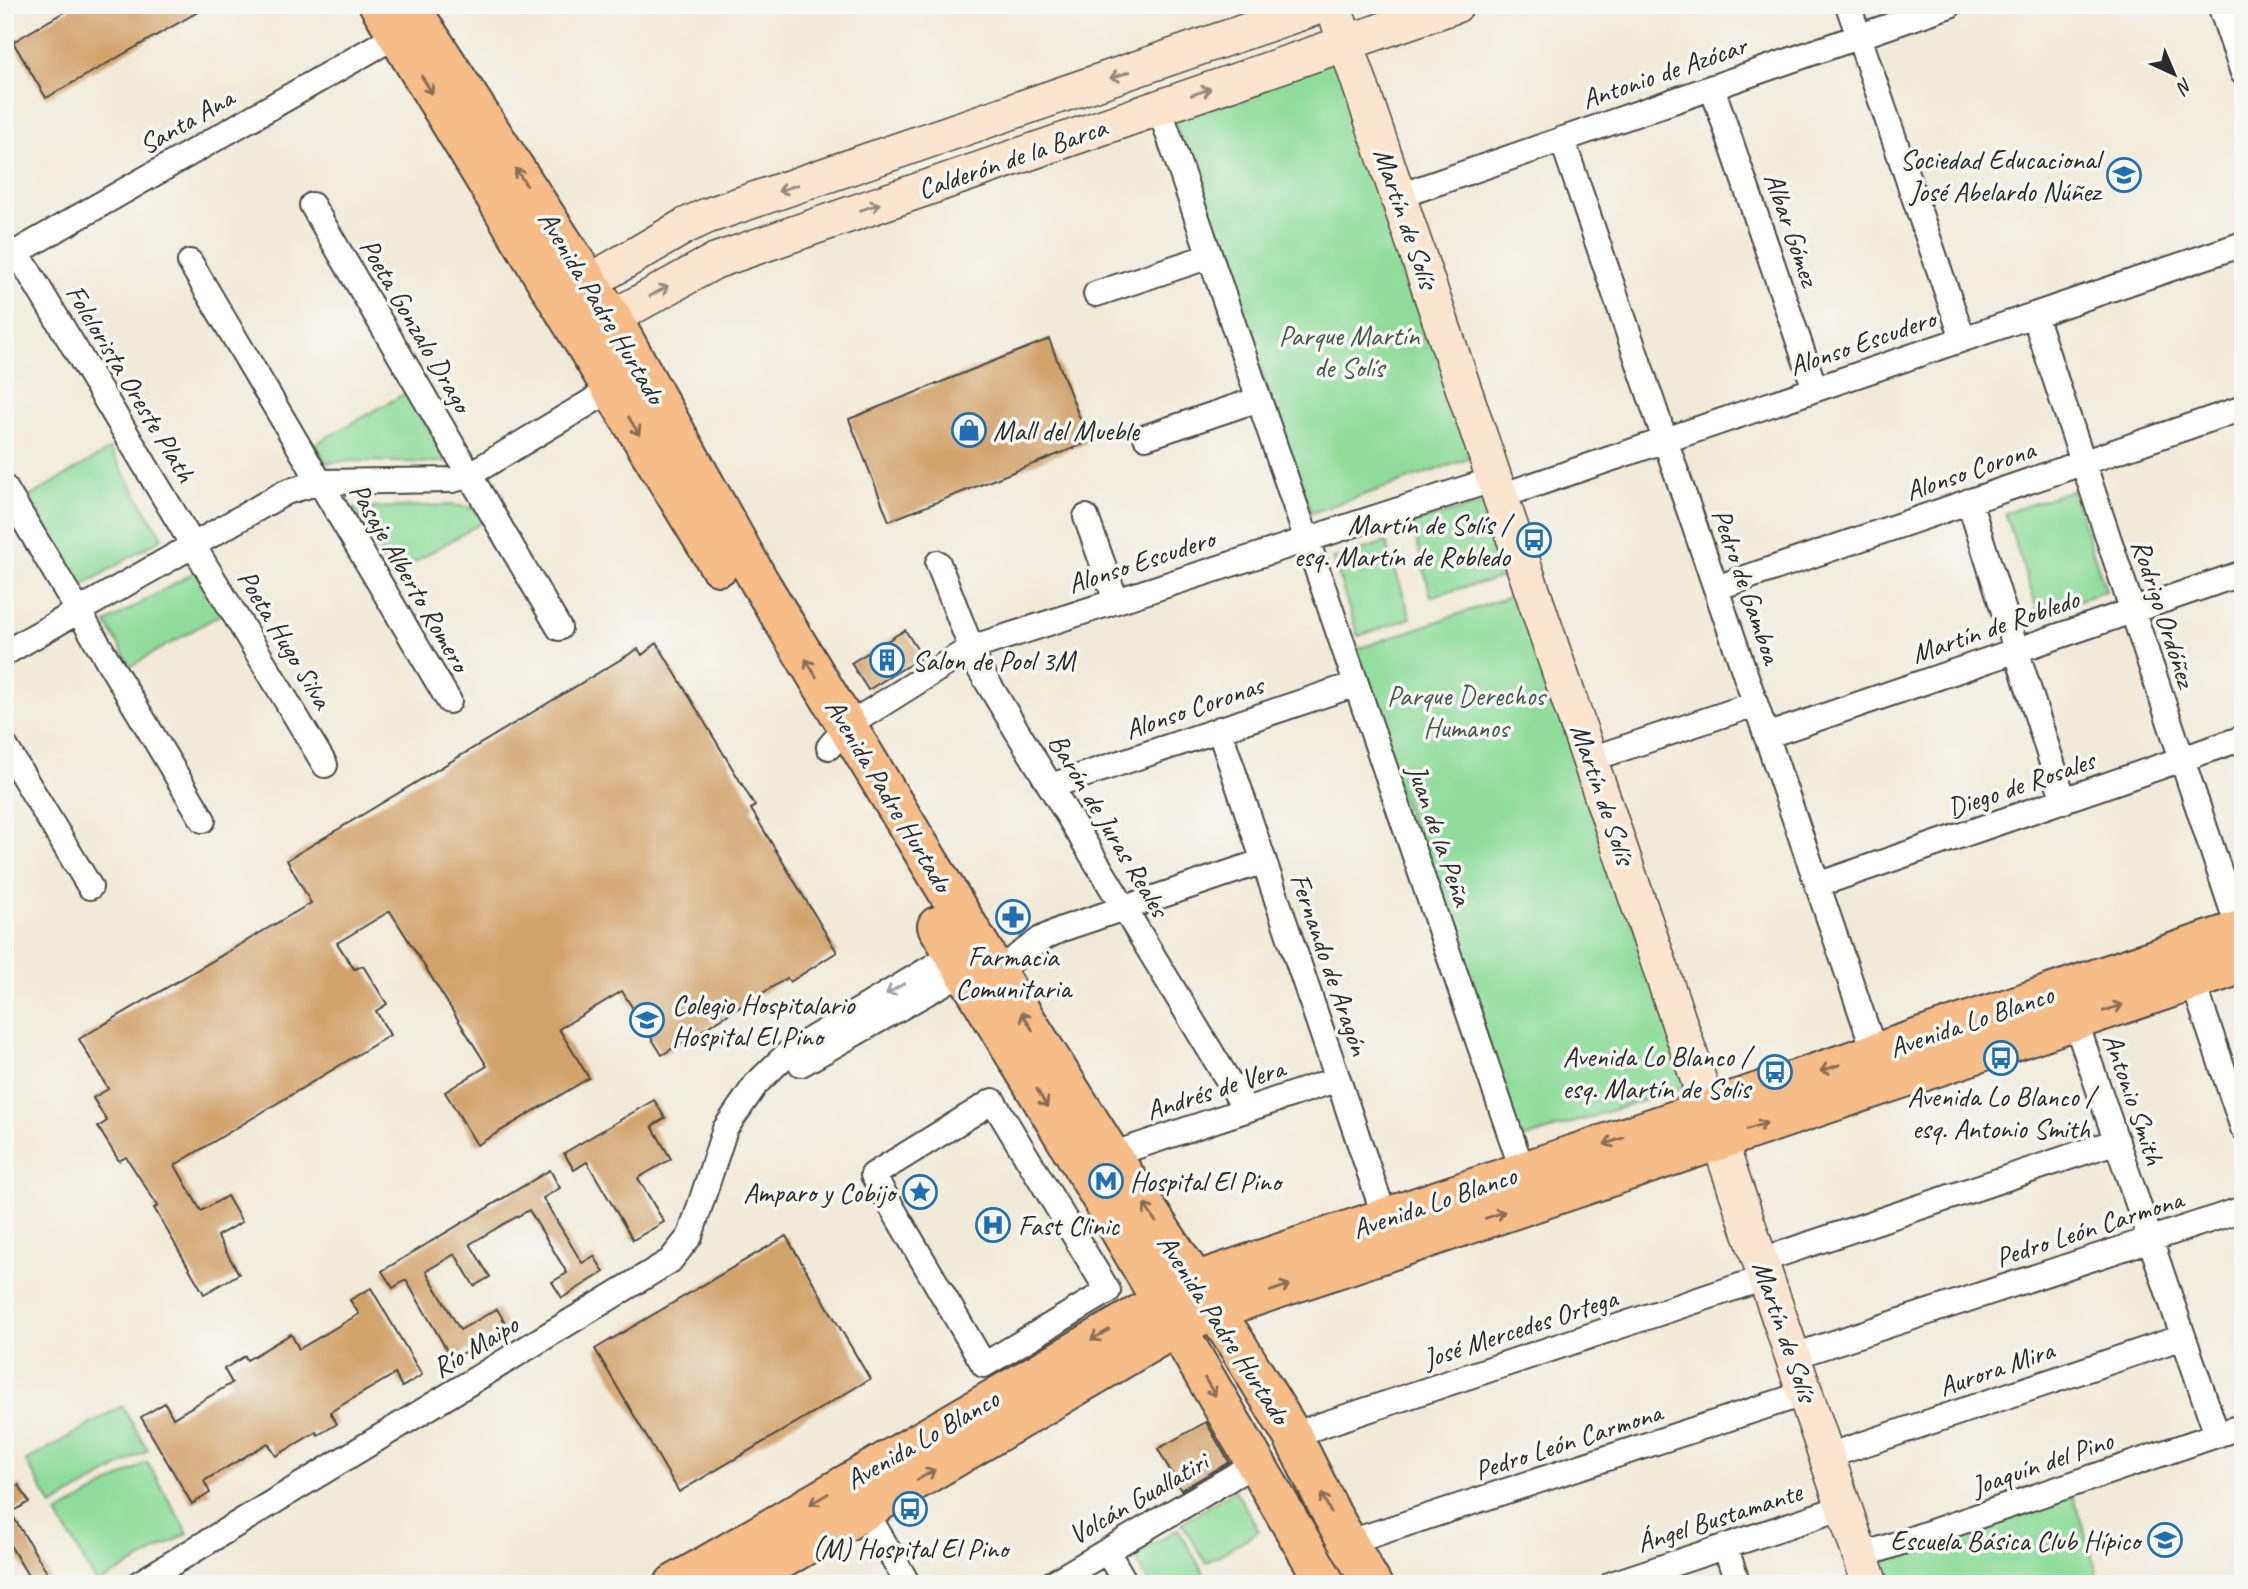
<svg xmlns="http://www.w3.org/2000/svg" width="2248" height="1589" viewBox="0 0 2248 1589" font-family="Caveat,sans-serif">
  <rect width="100%" height="100%" fill="#f6f6f2"/>
  <filter id="ink" filterUnits="userSpaceOnUse"><feTurbulence type="fractalNoise" baseFrequency=".0143" numOctaves="2"/><feDisplacementMap in="SourceGraphic" scale="14" xChannelSelector="R" yChannelSelector="G"/><feConvolveMatrix kernelMatrix="1 2 1 2 8 2 1 2 1" color-interpolation-filters="sRGB"/></filter>
  <filter id="wash" filterUnits="userSpaceOnUse"><feTurbulence type="fractalNoise" baseFrequency=".00686" numOctaves="4" result="noise"/><feDisplacementMap in="SourceGraphic" scale="28" xChannelSelector="R" yChannelSelector="G"/><feGaussianBlur stdDeviation="1.57" result="paint"/><feColorMatrix in="noise" values="0 0 0 0 0 0 0 0 0 0 0 0 0 0 0 0 0 1.4 0 .05"/><feComposite in="paint" operator="in"/></filter>
  <g filter="url(#wash)">
    <rect width="100%" height="100%" fill="#f2ead8"/>
    <!-- green -->
    <path fill="#90dd9b" stroke="#5e8463" stroke-width="2" d="M1339 59 1480 455 1311 513 1173 118Z
      M406 393 450 461C409 466 369 457 327 463L315 444Z
      M110 449 162 538 82 586 29 497Z
      M2072 490 2106 591 2039 614 2005 513Z
      M1484 504 1504 577 1431 596 1412 523Z
      M447 505C465 507 476 505 486 520L393 575 352 509Z
      M1386 542 1411 618 1358 636 1333 559Z
      M198 570 223 613 131 666 106 623Z
      M1520 593 1688 1086 1519 1140 1351 651Z
      M122 1406 148 1450 52 1506 26 1461Z
      M147 1462 188 1533 97 1584 57 1514Z
      M1235 1490 1259 1531 1206 1563 1182 1523Z
      M2073 1496 2101 1584H1881L1874 1563Z
      M1178 1529 1210 1584H1150L1133 1556Z"/>
    <g id="blocks">
      <!-- building -->
      <path fill="#d2a36a" d="M76 5H210L46 98 13 42Z
        M1049 339 1089 442 889 521 849 419Z
        M905 630 922 657 868 690 851 663Z
        M657 643 755 806 751 809 837 952 790 982 787 978 662 1055 622 991 559 1029 589 1078 477 1145 445 1092 487 1066 390 911 337 943 354 969 363 966 387 1004 376 1011 390 1035 175 1165 201 1211 227 1196 242 1222 217 1236 239 1274 204 1294 154 1208 158 1206 126 1157 119 1161 98 1127 107 1121 93 1098 108 1089 79 1039 311 903 287 860 638 649 642 655Z
        M654 1100 665 1118 652 1126 671 1159 638 1178 664 1222 633 1240 587 1162 574 1170 564 1153Z
        M550 1170 560 1188 543 1198 582 1263 594 1256 604 1272 562 1298 552 1282 567 1273 529 1210 507 1222 470 1244 490 1277 474 1286 455 1254 426 1271 460 1330 497 1309 508 1327 452 1359 406 1280 393 1288 382 1271Z
        M786 1236 870 1379 679 1492 595 1349Z
        M371 1288 422 1375 402 1387 395 1374 330 1412 337 1424 318 1435 316 1432 276 1456 268 1443 204 1481 210 1493 192 1504 141 1417 165 1403 173 1418 232 1383 224 1369 245 1356 247 1360 291 1334 299 1349 359 1314 350 1300Z
        M1206 1422 1229 1462 1181 1490 1158 1449Z
        M19 1485 29 1502 11 1513 54 1584H33L5 1537V1493Z"/>
    </g>
  </g>
  <g filter="url(#ink)">
    <use href="#blocks" fill-opacity="0" stroke="#494845" stroke-width="2"/>
    <g fill="none" stroke-linecap="round" stroke-linejoin="round">
      <!-- street casing -->
      <g stroke="#494845" stroke-width="28">
        <path id="street" d="M1848 5 1963 339
          M2220 5 2243 73
          M1712 87 1815 389
          M1159 107 1523 1172
          M1562 139 1875 1053
          M1399 196 1950 5
          M312 205 559 628
          M17 252 325 765
          M5 259 397 35
          M190 262 449 701
          M1096 294 1210 256
          M2034 315 2239 930
          M1146 437 1259 399
          M5 488 203 820
          M1501 496 2243 244
          M1969 501 2064 801
          M1086 517 1116 601
          M938 563 979 668 1246 1110
          M1716 588 2243 408
          M5 653 286 492 320 482 453 480 469 475 612 389
          M1219 729 1385 1218
          M1766 736 2243 573
          M5 746 90 887
          M829 747 847 726 971 648 1495 479
          M1591 759 1755 704
          M1051 786 1356 684
          M1817 885 2243 738
          M2188 967 2243 1128
          M996 972 1041 939 1062 929 1264 861
          M2075 1020 2217 1435
          M801 1064 965 971
          M993 1101 1108 1291 984 1365 873 1175Z
          M1111 1155 1338 1079
          M1762 1260 2117 1141
          M1794 1356 2243 1209
          M1292 1435 1767 1277
          M1828 1456 2183 1337
          M865 1510 908 1584
          M1347 1543 1806 1393
          M1725 1546 1738 1584
          M1107 1551 1126 1584
          M1861 1556 2243 1426
          M138 1584 670 1261 690 1236 725 1129 756 1084 788 1053 954 954
          M1051 1584 1256 1463
          M1612 1584 1844 1507"/>
      </g>
      <!-- secondary casing -->
      <g stroke="#494845" stroke-width="38">
        <path id="secondary" d="M1333 5 1870 1584
          M564 297 685 226 707 216 1323 5
          M584 326 612 318 715 261 1456 5"/>
      </g>
      <!-- primary casing -->
      <g stroke="#494845" stroke-width="42">
        <path id="primary" d="M379 5 719 566
          M409 5 612 318 759 581 996 972 1111 1155 1236 1343 1292 1435 1332 1515 1372 1584
          M937 926 1088 1176 1326 1584
          M674 1584 1197 1281 2243 929
          M740 1584 1163 1335 1215 1310 2243 964"/>
      </g>
      <!-- street -->
      <use href="#street" stroke="#fff" stroke-width="24"/>
      <!-- secondary -->
      <use href="#secondary" stroke="#fce5cf" stroke-width="35"/>
      <!-- primary -->
      <use href="#primary" stroke="#f7bd88" stroke-width="38"/>
    </g>
    <!-- one-way arrows -->
    <defs><path id="oneway-shaft" d="M-6 0H5M1.5-3L5.5 0L1.5 3" fill="none" stroke-width="1.6" stroke-linecap="round" stroke-linejoin="round" transform="scale(1.75)"/></defs>
    <g stroke="#94887d">
      <use href="#oneway-shaft" transform="translate(1120 75) rotate(161)"/>
      <use href="#oneway-shaft" transform="translate(1201 92) rotate(-19)"/>
      <use href="#oneway-shaft" transform="translate(788 188) rotate(161)"/>
      <use href="#oneway-shaft" transform="translate(870 207) rotate(-19)"/>
      <use href="#oneway-shaft" transform="translate(659 291) rotate(-30)"/>
    </g>
    <g stroke="#876d55">
      <use href="#oneway-shaft" transform="translate(427 85) rotate(59)"/>
      <use href="#oneway-shaft" transform="translate(521 177) rotate(-124)"/>
      <use href="#oneway-shaft" transform="translate(634 426) rotate(59)"/>
      <use href="#oneway-shaft" transform="translate(811 668) rotate(-121)"/>
      <use href="#oneway-shaft" transform="translate(2113 1008) rotate(-19)"/>
      <use href="#oneway-shaft" transform="translate(1027 1021) rotate(-122)"/>
      <use href="#oneway-shaft" transform="translate(1830 1068) rotate(161)"/>
      <use href="#oneway-shaft" transform="translate(1042 1098) rotate(59)"/>
      <use href="#oneway-shaft" transform="translate(1757 1126) rotate(-18)"/>
      <use href="#oneway-shaft" transform="translate(1614 1141) rotate(161)"/>
      <use href="#oneway-shaft" transform="translate(1150 1213) rotate(-123)"/>
      <use href="#oneway-shaft" transform="translate(1495 1215) rotate(-19)"/>
      <use href="#oneway-shaft" transform="translate(1280 1288) rotate(-19)"/>
      <use href="#oneway-shaft" transform="translate(1100 1335) rotate(150)"/>
      <use href="#oneway-shaft" transform="translate(1210 1387) rotate(59)"/>
      <use href="#oneway-shaft" transform="translate(926 1475) rotate(-30)"/>
      <use href="#oneway-shaft" transform="translate(819 1499) rotate(150)"/>
      <use href="#oneway-shaft" transform="translate(1326 1503) rotate(-116)"/>
    </g>
    <use stroke="#a0a0a0" href="#oneway-shaft" transform="translate(895 989) rotate(149)"/>
  </g>
  <!-- icons -->
  <defs>
    <g id="school-ring" transform="scale(1.75)"><circle r="9.5" fill="#f6f6f2" stroke="#1f6fb2" stroke-width="1.5"/><path d="M0-5L7-2L0 1L-7-2ZM-4 1L0 2.5L4 1V4Q0 6-4 4Z" fill="#1f6fb2"/></g>
    <g id="shop-ring" transform="scale(1.75)"><circle r="9.5" fill="#f6f6f2" stroke="#1f6fb2" stroke-width="1.5"/><path d="M-5-2.5h2.3a2.7 3.5 0 0 1 5.4 0H5L5.5 6h-11ZM-1.5-2.5h3a1.5 2.3 0 0 0-3 0Z" fill="#1f6fb2"/></g>
    <g id="bus-ring" transform="scale(1.75)"><circle r="9.5" fill="#f6f6f2" stroke="#1f6fb2" stroke-width="1.5"/><path d="M-5-6H5V4H4V6H2V4H-2V6H-4V4H-5ZM-3.5-4V0h7V-4ZM-3.5 1.2v1.5H-2V1.2ZM2 1.2v1.5H3.5V1.2Z" fill="#1f6fb2"/></g>
    <g id="building-ring" transform="scale(1.75)"><circle r="9.5" fill="#f6f6f2" stroke="#1f6fb2" stroke-width="1.5"/><path d="M-4-6H4V6H1V3H-1V6H-4ZM-2.5-4.3h1.7v1.8h-1.7ZM.8-4.3h1.7v1.8H.8ZM-2.5-1h1.7V.8h-1.7ZM.8-1h1.7V.8H.8Z" fill="#1f6fb2"/></g>
    <g id="pharmacy-ring" transform="scale(1.75)"><circle r="9.5" fill="#f6f6f2" stroke="#1f6fb2" stroke-width="1.5"/><path d="M-2-6h4v4h4v4h-4v4h-4v-4h-4v-4h4Z" fill="#1f6fb2"/></g>
    <g id="metro-ring" transform="scale(1.75)"><circle r="9.5" fill="#f6f6f2" stroke="#1f6fb2" stroke-width="1.5"/><path d="M-5.5 5V-5H-3L0 0L3-5H5.5V5H3V-.5L0 4L-3-.5V5Z" fill="#1f6fb2"/></g>
    <g id="sight-ring" transform="scale(1.75)"><circle r="9.5" fill="#f6f6f2" stroke="#1f6fb2" stroke-width="1.5"/><path d="M0-6L1.8-2.2L6-1.7L2.9 1.2L3.7 5.4L0 3.3L-3.7 5.4L-2.9 1.2L-6-1.7L-1.8-2.2Z" fill="#1f6fb2"/></g>
    <g id="hospital-ring" transform="scale(1.75)"><circle r="9.5" fill="#f6f6f2" stroke="#1f6fb2" stroke-width="1.5"/><path d="M-5-5h3v3.5h4V-5h3V5h-3V1.5h-4V5h-3Z" fill="#1f6fb2"/></g>
  </defs>
  <g fill-rule="evenodd">
    <use href="#school-ring" x="2124" y="175"/>
    <use href="#shop-ring" x="969" y="430"/>
    <use href="#bus-ring" x="1534" y="540"/>
    <use href="#building-ring" x="887" y="660"/>
    <use href="#pharmacy-ring" x="1013" y="917"/>
    <use href="#school-ring" x="647" y="1020"/>
    <use href="#bus-ring" x="2001" y="1058"/>
    <use href="#bus-ring" x="1775" y="1072"/>
    <use href="#metro-ring" x="1106" y="1181"/>
    <use href="#sight-ring" x="920" y="1192"/>
    <use href="#hospital-ring" x="993" y="1225"/>
    <use href="#bus-ring" x="910" y="1509"/>
    <use href="#school-ring" x="2165" y="1540"/>
  </g>
  <g text-anchor="middle" dominant-baseline="central" stroke-width="7" stroke-linejoin="round" paint-order="stroke">
    <!-- street labels -->
    <g font-size="28" fill="#2b2b2b" stroke="#f6f6f2">
      <text transform="translate(1664 72) rotate(-19)">Antonio de Azócar</text>
      <text transform="translate(186 121) rotate(-30)">Santa Ana</text>
      <text transform="translate(1012 158) rotate(-19)">Calderón de la Barca</text>
      <text transform="translate(1406 218) rotate(71)">Martín de Solís</text>
      <text transform="translate(1792 229) rotate(71)">Albar Gómez</text>
      <text transform="translate(602 307) rotate(59)">Avenida Padre Hurtado</text>
      <text transform="translate(416 325) rotate(60)">Poeta Gonzalo Drago</text>
      <text transform="translate(1862 342) rotate(-19)">Alonso Escudero</text>
      <text transform="translate(131 383) rotate(59)">Folclorista Oreste Plath</text>
      <text transform="translate(1970 470) rotate(-19)">Alonso Corona</text>
      <text transform="translate(1141 561) rotate(-18)">Alonso Escudero</text>
      <text transform="translate(410 577) rotate(60)">Pasaje Alberto Romero</text>
      <text transform="translate(1747 586) rotate(71)">Pedro de Gamboa</text>
      <text transform="translate(2164 613) rotate(72)">Rodrigo Ordóñez</text>
      <text transform="translate(1995 626) rotate(-19)">Martín de Robledo</text>
      <text transform="translate(285 639) rotate(59)">Poeta Hugo Silva</text>
      <text transform="translate(1194 707) rotate(-19)">Alonso Coronas</text>
      <text transform="translate(2021 784) rotate(-19)">Diego de Rosales</text>
      <text transform="translate(1603 794) rotate(71)">Martín de Solís</text>
      <text transform="translate(889 795) rotate(59)">Avenida Padre Hurtado</text>
      <text transform="translate(1109 825) rotate(59)">Barón de Juras Reales</text>
      <text transform="translate(1440 835) rotate(71)">Juan de la Peña</text>
      <text transform="translate(1330 964) rotate(71)">Fernando de Aragón</text>
      <text transform="translate(1971 1021) rotate(-19)">Avenida Lo Blanco</text>
      <text transform="translate(1215 1089) rotate(-18)">Andrés de Vera</text>
      <text transform="translate(2134 1099) rotate(71)">Antonio Smith</text>
      <text transform="translate(1434 1202) rotate(-19)">Avenida Lo Blanco</text>
      <text transform="translate(2089 1228) rotate(-18)">Pedro León Carmona</text>
      <text transform="translate(1520 1328) rotate(-18)">José Mercedes Ortega</text>
      <text transform="translate(1224 1329) rotate(57)">Avenida Padre Hurtado</text>
      <text transform="translate(1785 1331) rotate(71)">Martín de Solís</text>
      <text transform="translate(475 1346) rotate(-31)">Río Maipo</text>
      <text transform="translate(1996 1368) rotate(-19)">Aurora Mira</text>
      <text transform="translate(922 1439) rotate(-30)">Avenida Lo Blanco</text>
      <text transform="translate(1568 1441) rotate(-18)">Pedro León Carmona</text>
      <text transform="translate(2042 1463) rotate(-19)">Joaquín del Pino</text>
      <text transform="translate(1138 1498) rotate(-30)">Volcán Guallatiri</text>
      <text transform="translate(1719 1517) rotate(-18)">Ángel Bustamante</text>
    </g>
    <!-- poi labels -->
    <g font-size="28" fill="#2b2b2b" stroke="#f6f6f2" text-anchor="end">
      <text x="2100" y="159">Sociedad Educacional<tspan x="2100" dy="32">José Abelardo Núñez</tspan></text>
      <text x="993" y="430" text-anchor="start">Mall del Mueble</text>
      <text x="1510" y="524">Martín de Solís /<tspan x="1510" dy="32">esq. Martín de Robledo</tspan></text>
      <text x="912" y="660" text-anchor="start">Salon de Pool 3M</text>
      <text x="1013" y="956" text-anchor="middle">Farmacia<tspan x="1013" dy="32">Comunitaria</tspan></text>
      <text x="672" y="1004" text-anchor="start">Colegio Hospitalario<tspan x="672" dy="32">Hospital El Pino</tspan></text>
      <text x="1750" y="1056">Avenida Lo Blanco /<tspan x="1750" dy="32">esq. Martín de Solis</tspan></text>
      <text x="2001" y="1096" text-anchor="middle">Avenida Lo Blanco /<tspan x="2001" dy="32">esq. Antonio Smith</tspan></text>
      <text x="1130" y="1181" text-anchor="start">Hospital El Pino</text>
      <text x="895" y="1192">Amparo y Cobijo</text>
      <text x="1018" y="1225" text-anchor="start">Fast Clinic</text>
      <text x="2140" y="1540">Escuela Básica Club Hípico</text>
      <text x="910" y="1548" text-anchor="middle">(M) Hospital El Pino</text>
    </g>
    <!-- park labels -->
    <g font-size="28" fill="#445847" stroke="#f6f6f2">
      <text x="1349" y="335">Parque Martín<tspan x="1349" dy="32">de Solís</tspan></text>
      <text x="1466" y="695">Parque Derechos<tspan x="1466" dy="32">Humanos</tspan></text>
    </g>
  </g>
  <!-- margin -->
  <rect width="2248" height="1589" fill="none" stroke="#f6f6f2" stroke-width="28"/>
  <!-- north arrow -->
  <g transform="translate(2174 74) rotate(136)" stroke="#f6f6f2" stroke-width="5" paint-order="stroke">
  <path d="M0-5L12 26L0 18L-12 26Z" fill="#2b2b2b"/>
  <text y="-10" font-size="19" font-weight="bold" text-anchor="middle" fill="#2b2b2b">N</text>
  </g>
</svg>
